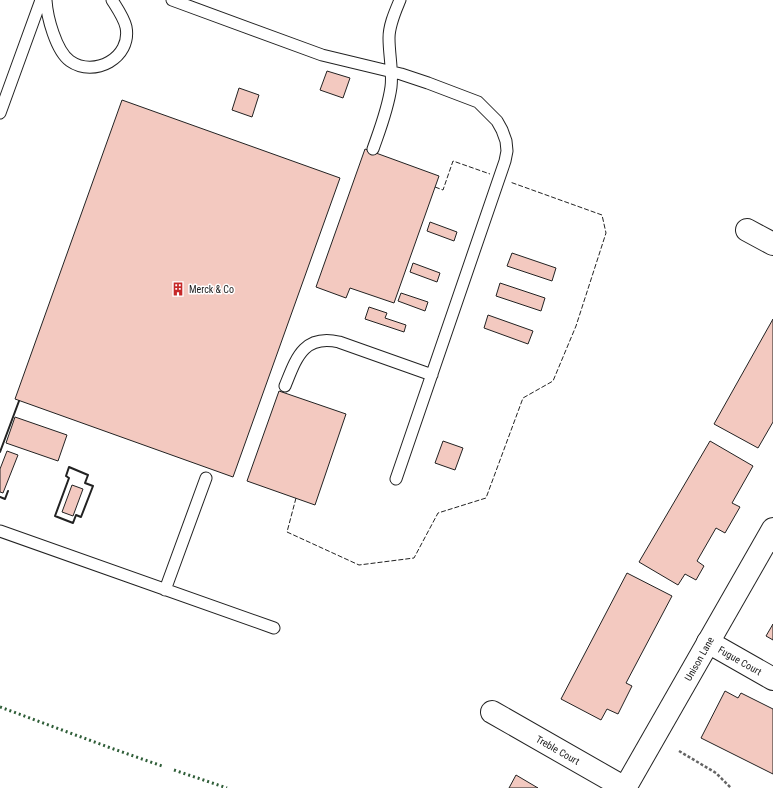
<svg xmlns="http://www.w3.org/2000/svg" width="773" height="788" viewBox="0 0 773 788" font-family="'Roboto Condensed',sans-serif">
  <rect width="100%" height="100%" fill="#fff"/>
  <!-- building -->
  <path fill="#f3c9c0" stroke="#222" d="M327 71 350 78 343 98 320 90Z
    M239 88 259 95 252 117 232 110Z
    M122 100 340 178 233 477 15 399Z
    M365 149 439 176 394 303 350 288 346 298 316 287Z
    M430 222 457 232 454 241 427 231Z
    M512 253 556 268 552 281 507 266Z
    M413 263 440 273 437 282 410 272Z
    M500 283 545 298 541 311 496 296Z
    M401 293 428 302 425 311 398 301Z
    M369 307 387 313 385 318 406 325 404 332 365 319Z
    M488 315 533 331 528 344 484 328Z
    M773 319V422L758 448 714 424Z
    M279 391 346 414 315 505 247 481Z
    M15 417 67 435 58 461 6 443Z
    M443 441 463 448 455 470 435 463Z
    M710 441 753 466 732 503 740 507 725 533 716 528 697 561 704 566 696 580 685 574 678 585 639 562Z
    M7 451 18 455 3 493 0 492V469Z
    M72 485 83 489 73 516 62 512Z
    M627 573 672 596 626 683 632 686 618 714 607 709 601 720 561 699Z
    M773 624V640L766 636Z
    M725 691 738 698 741 693 773 709V774L701 738Z
    M516 775 538 788H509Z"/>
  <g fill="none" stroke-linecap="round" stroke-linejoin="round">
    <!-- service casing -->
    <g stroke="#222" stroke-width="13">
      <path id="service" d="M46 0C47 17 56 51 70 61 94 78 132 58 126 27 124 18 117 8 112 0
        M172 0 322 55 401 74 428 83 478 102 497 121 502 130 506 141 507 151 505 161 396 479
        M0 113 41 0
        M373 149C380 129 388 109 391 87 393 71 389 55 389 38 389 25 395 12 400 0
        M285 386C296 359 303 334 339 342L432 375
        M0 531 274 628
        M165 590 206 478"/>
    </g>
    <!-- minor casing -->
    <g stroke="#222" stroke-width="24">
      <g id="minor">
        <path d="M747 230 773 244"/>
        <path id="s1" d="M708 642 773 679"/>
        <path id="s2" d="M492 712 625 788"/>
        <path id="s3" d="M625 788 773 529"/>
      </g>
    </g>
    <!-- path -->
    <path stroke="#646464" stroke-width="2.5" stroke-dasharray="3 2" stroke-linecap="butt" d="M679 751 716 773 731 788"/>
    <!-- service -->
    <use href="#service" stroke="#fff" stroke-width="11"/>
    <!-- minor -->
    <use href="#minor" stroke="#fff" stroke-width="22"/>
    <!-- hedge -->
    <path stroke="#2f5e38" stroke-width="3" stroke-dasharray="2 3" stroke-linecap="butt" d="M0 707 108 747 162 766
      M174 770 227 788"/>
    <!-- fence -->
    <path stroke="#222" stroke-width="1" stroke-dasharray="5 2" stroke-linecap="butt" d="M435 187 443 190 453 161 490 174
      M296 498 287 532 359 565 414 558 438 513 486 498 523 398 553 381 576 326 606 233 602 215 510 182"/>
    <!-- wall -->
    <path stroke="#222" stroke-width="2" d="M0 452 19 401
      M69 467 88 475 85 483 93 486 81 517 76 515 73 523 55 516 69 478 66 476Z
      M0 497 5 499 8 491"/>
  </g>
  <!-- icons -->
  <defs>
    <g id="building-bare" transform="scale(1.08)"><path d="M-4-6H4V6H1V3H-1V6H-4ZM-2.5-4.3h1.7v1.8h-1.7ZM.8-4.3h1.7v1.8H.8ZM-2.5-1h1.7V.8h-1.7ZM.8-1h1.7V.8H.8Z" fill="#c62828" stroke="#fff" stroke-width="2.5" paint-order="stroke"/></g>
  </defs>
  <g fill-rule="evenodd">
    <use href="#building-bare" x="178" y="289"/>
  </g>
  <g text-anchor="middle" dominant-baseline="central" stroke-width="3" stroke-linejoin="round" paint-order="stroke">
    <!-- poi labels -->
    <g font-size="10" fill="#222" stroke="#fff" text-anchor="start">
      <text x="189" y="289">Merck &amp; Co</text>
    </g>
    <!-- street labels -->
    <g font-size="10" fill="#222" stroke="#fff">
      <text stroke="none"><textPath href="#s3" startOffset="149">Unison Lane</textPath></text>
      <text stroke="none"><textPath href="#s1" startOffset="37">Fugue Court</textPath></text>
      <text stroke="none"><textPath href="#s2" startOffset="76">Treble Court</textPath></text>
    </g>
  </g>
</svg>
